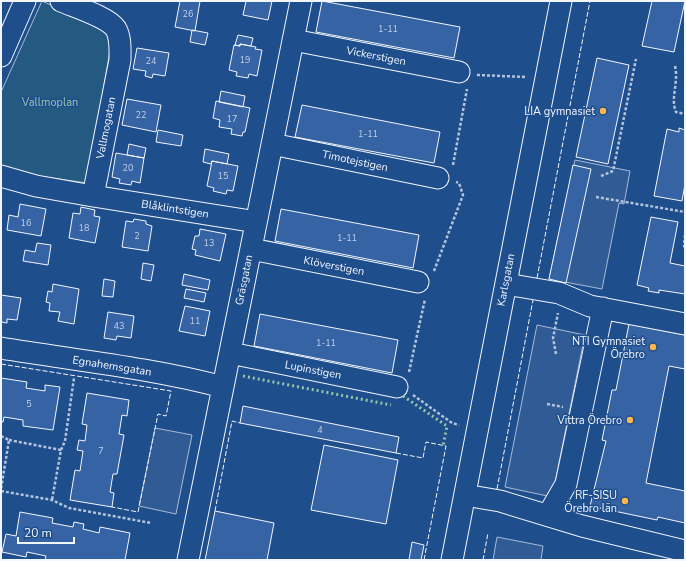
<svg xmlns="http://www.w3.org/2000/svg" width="686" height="561" viewBox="0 0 686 561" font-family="'Nunito Sans',sans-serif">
  <rect width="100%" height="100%" fill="#1f4e8c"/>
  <!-- green -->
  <path fill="#245a82" stroke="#a8bbd7" d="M42 1 113 33 87 183 17 173 1 167V92Z"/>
  <!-- parking -->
  <path fill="#305b95" stroke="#a8bbd7" d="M575 160 630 171 624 204 619 203 602 289 549 279Z
    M537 325 585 335 552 497 505 487Z
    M155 428 192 435 176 514 139 506Z
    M497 537 543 546 541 560H493Z"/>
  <!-- building -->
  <path fill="#3563a3" stroke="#f2f6ff" d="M180 1H200L195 31 175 27Z
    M246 1H272L268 20 243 15Z
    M322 1 460 27 454 58 316 32Z
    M652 1H685L674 52 642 46Z
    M192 30 208 33 205 45 190 42Z
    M238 35 253 38 251 46 240 44V46L235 45Z
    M240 44 256 47 255 49 262 50 257 76 249 74 248 78 236 76 237 72 229 70 234 45 240 46Z
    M137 48 169 53 165 76 153 74 152 78 145 76 146 71 133 69Z
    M597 58 629 65 608 164 576 157Z
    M221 91 245 96 243 107 219 102Z
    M127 99 161 105 156 132 122 125Z
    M216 101 250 108 245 132H243L242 136 231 134 232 129 219 127 220 120 213 118Z
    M302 105 440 132 434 163 295 137Z
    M679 128 685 130V184L682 201 654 196 667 129 679 132Z
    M158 130 183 135 181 146 156 142Z
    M129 144 146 148 144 158 127 155Z
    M205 149 229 154 227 164 212 161 211 164 203 162Z
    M116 153 144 158 140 183 132 181 131 185 119 183 120 179 112 177Z
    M212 161 238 166 233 191 227 190 226 194 213 191 214 188 207 186Z
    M573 165 591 169 566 283 549 279Z
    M20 204 46 209 41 236 7 230 9 215 18 217Z
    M81 207 95 210 94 216 100 217 95 243 69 238 73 213 80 214Z
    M281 209 419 235 413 268 275 241Z
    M651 217 678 222 670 263 685 266V294L659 290V293L648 291 649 288 637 285Z
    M134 219 146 221V224L152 226 148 251 122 247 126 221 133 222Z
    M200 229 226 234 220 261 195 255 196 250 192 249 195 236H199Z
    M37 243 51 245 48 265 23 261 25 250 35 252Z
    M143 263 154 265 151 281 141 279Z
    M184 274 210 280 208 290 182 285Z
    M104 279 115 281 113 297 102 296Z
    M53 284 79 289 74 324 58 321 60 312 49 311 50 303 46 302 48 291 52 292Z
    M186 289 206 293 204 302 184 298Z
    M1 295 21 298 17 320 7 319V323L1 322Z
    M185 306 210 311 205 336 179 331Z
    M108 312 134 316 131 338 117 336 116 340 104 338Z
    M260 314 398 340 392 373 254 346Z
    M629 324 685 335V369L669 366 646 483 685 491V523L658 517 657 520 590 506 606 441 602 440 612 390H616Z
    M1 378 27 382 26 388 45 391V385L60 387 53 430 23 426V420L4 417 3 422H1Z
    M87 393 129 400 127 416 122 415 119 434 124 435 117 474H113L110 492 114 493 112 507 70 500 75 470 80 471 83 451 77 450 79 440 85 441 87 425 82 424Z
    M243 406 399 437 396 453 240 423Z
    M324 445 398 460 386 524 311 510Z
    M215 511 274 523 267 560H205Z
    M20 512 53 518 52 523 73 527 74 522 84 524 83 529 99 533 100 527 130 533 125 560H45L46 556 27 552 26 557 2 552 6 534 16 536Z
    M412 542 424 545 421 560H409Z"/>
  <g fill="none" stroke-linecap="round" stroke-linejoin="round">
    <!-- minor casing -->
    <g stroke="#f2f6ff" stroke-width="23">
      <path id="minor" d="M293 40 459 72
        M1 56 25 1
        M272 144 438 178
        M1 176 36 186 93 196 120 60C120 50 121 38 116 29 108 17 75 7 61 1
        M93 196 256 222
        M251 249 418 282
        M506 284 559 293 590 306 685 324
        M1 348C74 360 152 368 223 387
        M230 353 397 387
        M465 495 500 501 582 526 685 551
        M548 515 566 484 603 308
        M188 560 301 1
        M452 560 561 1"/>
    </g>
    <!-- path -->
    <path stroke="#b3c4dc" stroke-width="2.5" stroke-dasharray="3 2" stroke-linecap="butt" d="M675 66C679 83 670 98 676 112L685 114
      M477 75 526 77
      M453 165 467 89
      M601 176 613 171 636 59
      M596 197 685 212
      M685 235 684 245 685 248
      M434 271 463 195 459 183 456 182
      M556 354 553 338 558 313
      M409 372 425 299
      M413 395 452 423 459 425
      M547 404 563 407
      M1 436 9 440 1 489
      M9 440 61 450 52 500
      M61 450 65 441 74 378
      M1 491 52 500 69 508 151 523"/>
    <!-- minor -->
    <use href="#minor" stroke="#1f4e8c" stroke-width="21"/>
    <!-- hedge -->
    <path stroke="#97c8a6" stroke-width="3" stroke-dasharray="2 3" stroke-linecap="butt" d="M243 376 391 405
      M403 396 447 426 443 446"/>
    <!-- fence -->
    <path stroke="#f2f6ff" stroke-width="1" stroke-dasharray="5 2" stroke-linecap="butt" d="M537 278 590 1
      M1 364 171 391 166 416 158 414 138 512 112 507
      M396 453 423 458 426 442 446 446 424 560
      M497 489 533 300
      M215 511 232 421 240 423
      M483 560 488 533"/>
  </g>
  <!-- markers -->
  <g fill="#ffb74d" stroke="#1f4e8c" stroke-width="1.5">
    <circle cx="603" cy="111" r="4"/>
    <circle cx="653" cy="347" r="4"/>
    <circle cx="630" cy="420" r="4"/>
    <circle cx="625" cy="501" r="4"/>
  </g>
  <g text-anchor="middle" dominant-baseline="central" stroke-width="3" stroke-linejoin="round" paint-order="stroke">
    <!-- number labels -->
    <g font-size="9" fill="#c3d1e8">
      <text x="188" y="14">26</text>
      <text x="388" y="29">1-11</text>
      <text x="245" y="60">19</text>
      <text x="151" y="61">24</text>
      <text x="141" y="115">22</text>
      <text x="232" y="119">17</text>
      <text x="368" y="134">1-11</text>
      <text x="128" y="168">20</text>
      <text x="223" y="176">15</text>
      <text x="26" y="223">16</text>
      <text x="84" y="228">18</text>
      <text x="137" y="236">2</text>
      <text x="347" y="238">1-11</text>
      <text x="209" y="243">13</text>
      <text x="195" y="321">11</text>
      <text x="119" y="326">43</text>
      <text x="326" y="343">1-11</text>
      <text x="29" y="404">5</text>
      <text x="320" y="430">4</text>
      <text x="101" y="451">7</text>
    </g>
    <!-- street labels -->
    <g font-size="11" fill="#f2f6ff" stroke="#1f4e8c">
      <text transform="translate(376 56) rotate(11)">Vickerstigen</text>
      <text transform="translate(106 128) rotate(-79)">Vallmogatan</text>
      <text transform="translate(355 161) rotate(12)">Timotejstigen</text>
      <text transform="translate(175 209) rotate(9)">Blåklintstigen</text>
      <text transform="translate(334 266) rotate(11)">Klöverstigen</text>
      <text transform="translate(244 280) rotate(-79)">Gräsgatan</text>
      <text transform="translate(506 280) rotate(-79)">Karlsgatan</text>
      <text transform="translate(112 366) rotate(9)">Egnahemsgatan</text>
      <text transform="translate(313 370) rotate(11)">Lupinstigen</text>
    </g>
    <!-- park labels -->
    <g font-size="11" fill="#97c8a6" stroke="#1f4e8c">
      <text x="50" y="102">Vallmoplan</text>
    </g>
    <!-- poi labels -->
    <g font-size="11" fill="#f2f6ff" stroke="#1f4e8c" text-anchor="end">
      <text x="595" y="111">LIA gymnasiet</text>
      <text x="645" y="341">NTI Gymnasiet<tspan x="645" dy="13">Örebro</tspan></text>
      <text x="622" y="420">Vittra Örebro</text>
      <text x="617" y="495">RF-SISU<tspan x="617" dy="13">Örebro län</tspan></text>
    </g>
  </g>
  <!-- border -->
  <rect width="686" height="561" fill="none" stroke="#f2f6ff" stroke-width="4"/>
  <!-- scale -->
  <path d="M18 537v6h56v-6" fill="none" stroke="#f2f6ff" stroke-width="2"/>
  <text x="24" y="537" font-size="12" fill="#f2f6ff" stroke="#1f4e8c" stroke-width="3" paint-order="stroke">20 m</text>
</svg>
